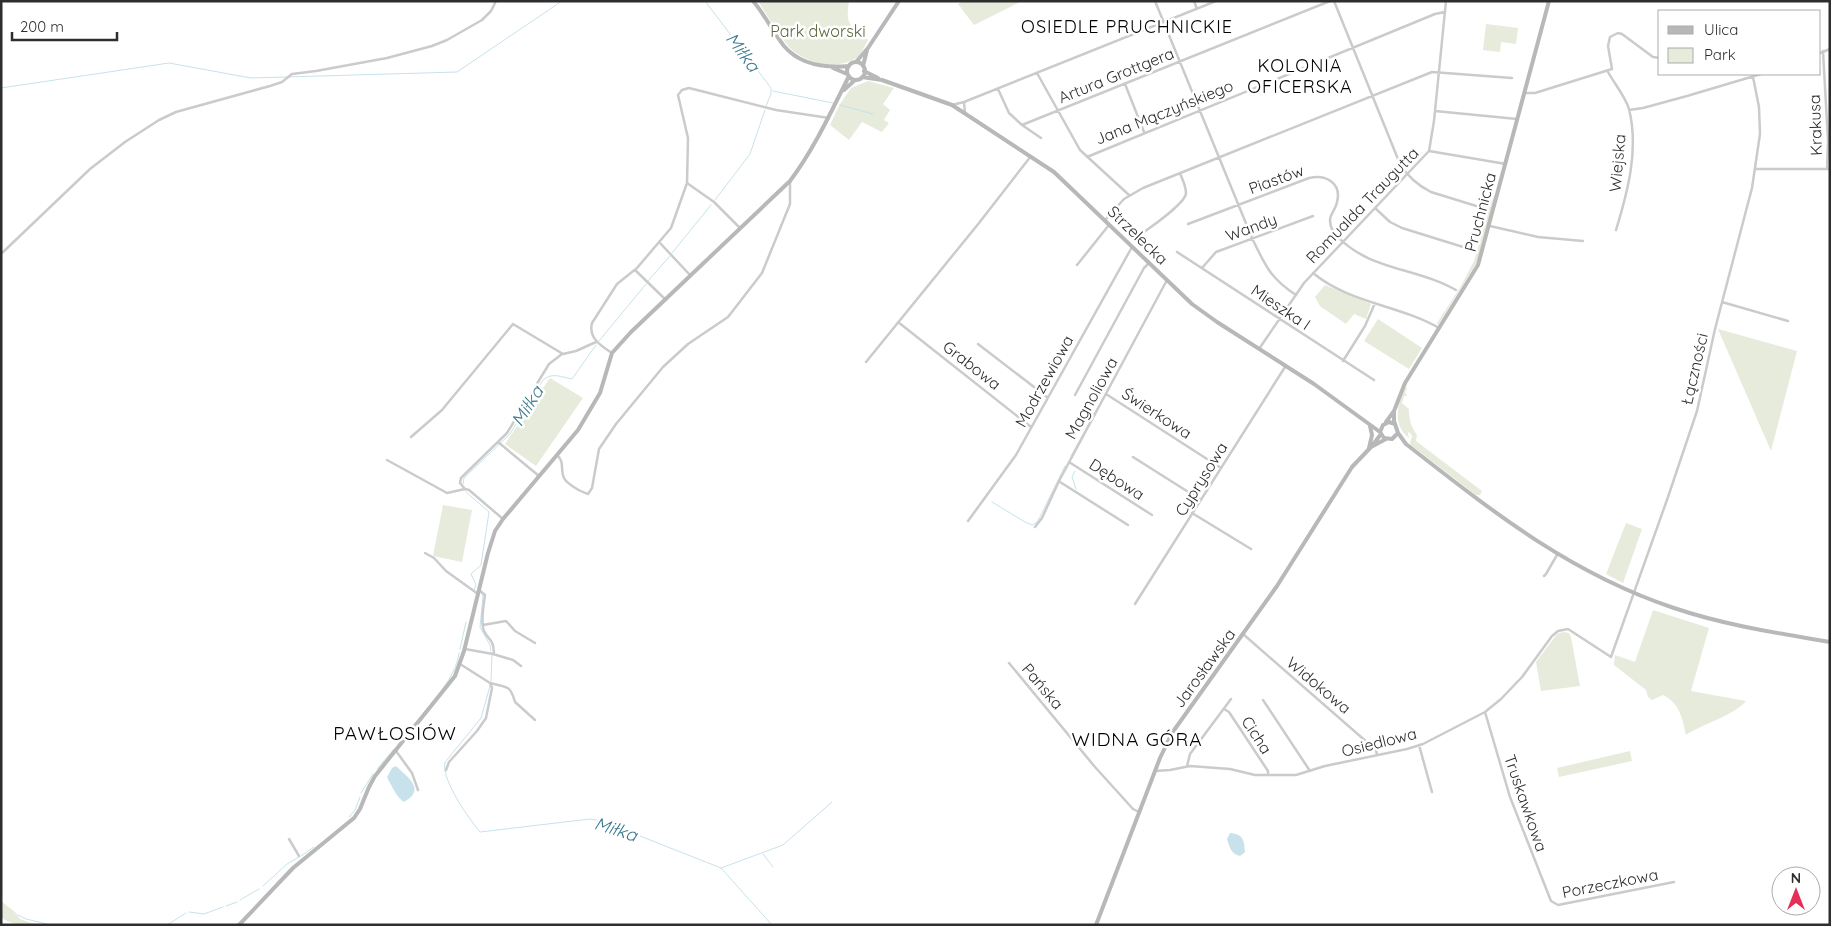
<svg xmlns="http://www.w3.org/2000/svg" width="1831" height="926" viewBox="0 0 1831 926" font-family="Quicksand,sans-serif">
  <rect width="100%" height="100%" fill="#fff"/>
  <!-- green -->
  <path fill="#e6ebdb" d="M758 1H849C845 26 850 25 868 40 865 45 861 56 855 59 836 69 808 64 791 49 780 38 767 15 758 1Z
    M962 1H1022L974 25 958 4Z
    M1486 24 1518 28 1516 44 1501 42 1500 52 1483 50Z
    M868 81 894 88 883 104 890 110 884 120 889 123 882 132 862 122 849 140 830 125 840 104 851 88Z
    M1495 194 1496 195 1477 262 1438 325 1437 323 1461 286 1474 261 1487 218 1488 209Z
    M1325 285 1371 304 1366 319 1354 314 1346 324 1320 306 1315 297Z
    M1378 319 1422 348 1409 369 1364 341Z
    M1718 329 1797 351 1771 451Z
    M550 378 583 398 536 466 505 444Z
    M1406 387 1407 389 1405 392 1407 396H1404L1402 403 1409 409C1409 419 1411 427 1417 435L1416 441 1482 491 1480 495H1476L1411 445 1410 443 1412 436 1409 432 1408 433 1409 438C1392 425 1397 404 1406 387Z
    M443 505 472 510 462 562 433 556Z
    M1626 523 1642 529 1623 583 1606 574Z
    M1653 610 1709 628 1691 691 1746 701C1733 716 1704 723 1686 735 1682 717 1680 704 1663 695L1652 700 1648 697 1646 690 1614 665 1615 655 1635 662Z
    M1563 632 1569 633 1571 637 1580 686 1541 691 1536 662 1557 634Z
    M1630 751 1632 761 1559 777 1557 768Z
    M1 901 15 912 20 919 37 925C23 925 12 926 1 917Z"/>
  <!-- water -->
  <path fill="#c7e2eb" d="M396 766C407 777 427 789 404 802 397 798 391 785 387 777L392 768Z
    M1230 833C1244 834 1244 841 1245 852L1240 856C1231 854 1230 848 1227 839Z"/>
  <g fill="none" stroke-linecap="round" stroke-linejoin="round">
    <!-- stream -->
    <path stroke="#c7e2eb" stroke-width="1" d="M705 1 771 88V94L766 106
      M1 88 169 63 251 78 457 72 562 1
      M773 91 833 103
      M840 105 873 114
      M715 200 750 154 765 110
      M672 253 711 205
      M648 281 670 256
      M599 341 646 284
      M1071 456 1099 405
      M1075 471 1072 477 1076 489
      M463 484 464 478 510 434 543 380C552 372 561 377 572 379L596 345
      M466 492 489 512 481 565 471 574 476 585 474 590
      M992 502 1025 522 1032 525 1036 523 1040 517 1065 466
      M481 593 483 596 480 627 490 645 491 651
      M460 649 466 622
      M491 681 492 655
      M406 734C423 712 456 681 459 653
      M446 761 481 718 490 686
      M445 762C440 778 469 819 480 832L590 819 602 821 721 868 772 925
      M377 769 394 749
      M361 793 373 774
      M349 817 355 810 360 797
      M763 854 773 867
      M301 856 314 847
      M721 868 783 845 832 802
      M263 886 287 864 299 857
      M240 900 259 889
      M226 906 237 902
      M189 912 204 914 223 907
      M18 915 26 919 51 925
      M167 925 186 913"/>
    <!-- street -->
    <path stroke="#cbcbcb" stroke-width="2.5" d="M1155 1 1252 238C1265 265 1270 278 1296 295
      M1194 1 1197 9
      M1334 1 1400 164C1408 177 1417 185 1431 192L1486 209
      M1823 51 1828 141 1827 169
      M1820 53 1830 49
      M1608 72C1614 83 1625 96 1629 109 1639 149 1628 191 1616 230
      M1037 73 1080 150 1129 195
      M1125 84 1144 132
      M998 89 1009 113 1022 125 1041 138
      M1524 93H1535L1612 69 1608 46 1610 37 1618 33 1622 34 1653 57 1660 58
      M964 102 965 113
      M952 105 964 102 1216 1
      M1629 110 1643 108 1687 96 1761 74
      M1435 111 1517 119
      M1022 125 1330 1
      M1429 151 1506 164
      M1087 157 1435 14 1445 12
      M1755 169H1830
      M1375 208 1390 222 1402 228 1476 251
      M1105 220 1124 199 1143 188 1432 72 1512 78
      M1188 224 1309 178C1326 174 1342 183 1337 202 1336 209 1330 214 1330 220 1330 225 1332 230 1335 234 1368 271 1416 267 1456 290
      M1490 226 1538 237 1583 241
      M740 228 714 202 687 183 688 138 678 95 682 90 689 88 776 110 829 118
      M1143 233C1152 226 1186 203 1186 193 1186 186 1182 179 1180 173
      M660 243 690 275
      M1177 252 1374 380
      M1 254 90 169 125 142 159 120 176 112 194 107 270 86 282 82 292 74 316 71 387 58 432 46 447 40 482 20 491 11 496 1
      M1077 265 1109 225
      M1202 268 1216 252 1313 216
      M635 270 666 300
      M1313 273C1349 303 1399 305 1439 328
      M1722 302 1788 321
      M898 322 1031 427
      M978 344 1047 397
      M1259 349 1304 283 1429 151 1434 121 1446 1
      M612 353C601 346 588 338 592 323L617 284 637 268 671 228 687 183
      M1343 361 1365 326 1375 303
      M866 362 979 223 1031 156
      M1106 394 1221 468
      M1075 395 1144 268 1149 263
      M411 437 442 410 513 324 563 354 576 351 596 342
      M498 442 539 476
      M557 455C565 462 560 470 564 478 567 484 581 492 588 494L592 488 599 449 616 424 663 367 688 344 728 317 762 273 790 204V182
      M1133 457 1201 500
      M387 460 447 493 465 489
      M1069 462 1152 515
      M1060 482 1128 525
      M1192 513 1251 549
      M503 519 469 490 465 489 460 483 461 478 507 433 549 364 562 354
      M968 521 1016 455 1132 247
      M1035 527 1042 518 1059 481 1167 280
      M425 553 434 558 446 571 478 594
      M1544 576 1546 574 1557 555
      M1135 604 1285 367
      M483 625 506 621 515 631 535 643
      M1243 634 1376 750 1377 755
      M465 649 493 654 494 652C493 638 488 640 484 631 480 621 484 605 485 595L479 590
      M493 654 513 660 521 666
      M1009 663 1095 767 1133 809 1139 812
      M490 683C507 688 510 684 515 702L535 720
      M1263 700 1310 771
      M1224 709 1229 712 1268 771V775
      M1485 712 1510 797 1551 901 1558 905 1674 882
      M1419 745 1432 792
      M396 751 412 773 418 790
      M1187 766 1190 754 1231 699
      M446 770 449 762 477 731 486 718 492 688 490 683 460 664
      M1155 771 1170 770 1190 766 1230 769 1255 775H1296L1325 766 1407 749 1423 744 1485 712 1501 699 1522 677 1552 636 1558 631 1568 629 1611 657 1668 497 1697 411 1715 329 1752 188 1760 134 1759 107 1753 77
      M289 839 299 856"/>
    <!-- secondary -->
    <path stroke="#b8b8b8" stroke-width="4" d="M753 1C765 15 773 32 784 46 800 65 826 68 849 66
      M856 62 868 48 899 1
      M847 71a9 9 0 1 1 18 0a9 9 0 1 1-18 0Z
      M863 66 867 50
      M833 68 847 74
      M864 71 878 78
      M862 77 882 80 952 105 1054 172 1192 304 1217 322 1314 384 1380 432
      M844 90 855 80
      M1394 411V421L1398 433 1392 439 1384 438 1380 432 1383 425 1389 422 1395 424
      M1386 422 1394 411 1405 383 1478 265 1549 1
      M1398 433 1406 444C1492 511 1569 573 1674 608 1724 625 1777 633 1830 642
      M1372 446 1381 434
      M1369 448 1372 435 1370 426
      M239 925 293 868 354 818 360 809 369 787 375 776 455 676 464 651 488 553 495 531 503 519 578 430 600 393 612 353 631 332 790 181C814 149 831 112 849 76
      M1096 925 1160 758 1172 733 1277 586 1352 467 1371 447 1386 439"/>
  </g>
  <g text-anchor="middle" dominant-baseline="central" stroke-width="5" stroke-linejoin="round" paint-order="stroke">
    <!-- park labels -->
    <g font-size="16" fill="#57693b" stroke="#fff">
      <text x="818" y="31">Park dworski</text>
    </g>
    <!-- street labels -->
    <g font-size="16" fill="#2e2e2e" stroke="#fff">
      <text transform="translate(1116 75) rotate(-22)">Artura Grottgera</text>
      <text transform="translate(1164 112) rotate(-22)">Jana Mączyńskiego</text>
      <text transform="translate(1815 125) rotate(-92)">Krakusa</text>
      <text transform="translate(1617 163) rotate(-85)">Wiejska</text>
      <text transform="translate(1276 179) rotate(-20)">Piastów</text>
      <text transform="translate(1362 205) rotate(-46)">Romualda Traugutta</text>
      <text transform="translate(1480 212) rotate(-75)">Pruchnicka</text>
      <text transform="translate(1251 227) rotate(-20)">Wandy</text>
      <text transform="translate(1138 235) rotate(44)">Strzelecka</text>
      <text transform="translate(1281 307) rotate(34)">Mieszka I</text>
      <text transform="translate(972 365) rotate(38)">Grabowa</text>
      <text transform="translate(1694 369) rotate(-77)">Łączności</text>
      <text transform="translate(1044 381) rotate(-61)">Modrzewiowa</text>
      <text transform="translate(1091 398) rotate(-61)">Magnoliowa</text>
      <text transform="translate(1157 413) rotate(33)">Świerkowa</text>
      <text transform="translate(1117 479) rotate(33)">Dębowa</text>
      <text transform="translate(1201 479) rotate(-58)">Cyprysowa</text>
      <text transform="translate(1204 668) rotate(-54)">Jarosławska</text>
      <text transform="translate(1319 685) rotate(40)">Widokowa</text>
      <text transform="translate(1043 686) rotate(50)">Pańska</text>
      <text transform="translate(1257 735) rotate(57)">Cicha</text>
      <text transform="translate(1379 742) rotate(-14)">Osiedlowa</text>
      <text transform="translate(1526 803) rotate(71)">Truskawkowa</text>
      <text transform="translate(1610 883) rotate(-11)">Porzeczkowa</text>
    </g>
    <!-- neighbourhood labels -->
    <g font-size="18" letter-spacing="1" fill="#000" stroke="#fff">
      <text x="1127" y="26">OSIEDLE PRUCHNICKIE</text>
      <text x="1300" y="65">KOLONIA<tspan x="1300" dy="21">OFICERSKA</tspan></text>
    </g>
    <!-- water labels -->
    <g font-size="18" font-style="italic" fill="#3c7a8f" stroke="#fff">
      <text transform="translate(743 52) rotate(53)">Miłka</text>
      <text transform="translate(527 406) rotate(-58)">Miłka</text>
      <text transform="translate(616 829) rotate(18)">Miłka</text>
    </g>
    <!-- quarter labels -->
    <g font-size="19" letter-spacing="1" fill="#000" stroke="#fff">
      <text x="395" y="733">PAWŁOSIÓW</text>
      <text x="1137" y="739">WIDNA GÓRA</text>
    </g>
  </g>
  <!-- border -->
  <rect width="1831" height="926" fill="none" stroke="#2e2e2e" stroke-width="5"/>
  <!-- legend -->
  <rect x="1658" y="10" width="162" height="65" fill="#ffffff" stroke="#ababab"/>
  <rect x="1668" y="26" width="25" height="8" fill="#b8b8b8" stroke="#ababab"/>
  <text x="1704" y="35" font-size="15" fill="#2e2e2e">Ulica</text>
  <rect x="1668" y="48" width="25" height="15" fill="#e6ebdb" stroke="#ababab"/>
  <text x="1704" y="60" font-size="15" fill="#2e2e2e">Park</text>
  <!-- north arrow -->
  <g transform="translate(1796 891)"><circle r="24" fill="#ffffff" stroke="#ababab"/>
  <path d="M0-4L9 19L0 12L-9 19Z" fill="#e52f54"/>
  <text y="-8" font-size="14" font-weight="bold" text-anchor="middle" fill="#2e2e2e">N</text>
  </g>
  <!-- scale -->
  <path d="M12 32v8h105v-8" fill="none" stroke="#2e2e2e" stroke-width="2.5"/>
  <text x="20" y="32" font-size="15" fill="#2e2e2e" stroke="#ffffff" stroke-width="4" paint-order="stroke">200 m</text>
</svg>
